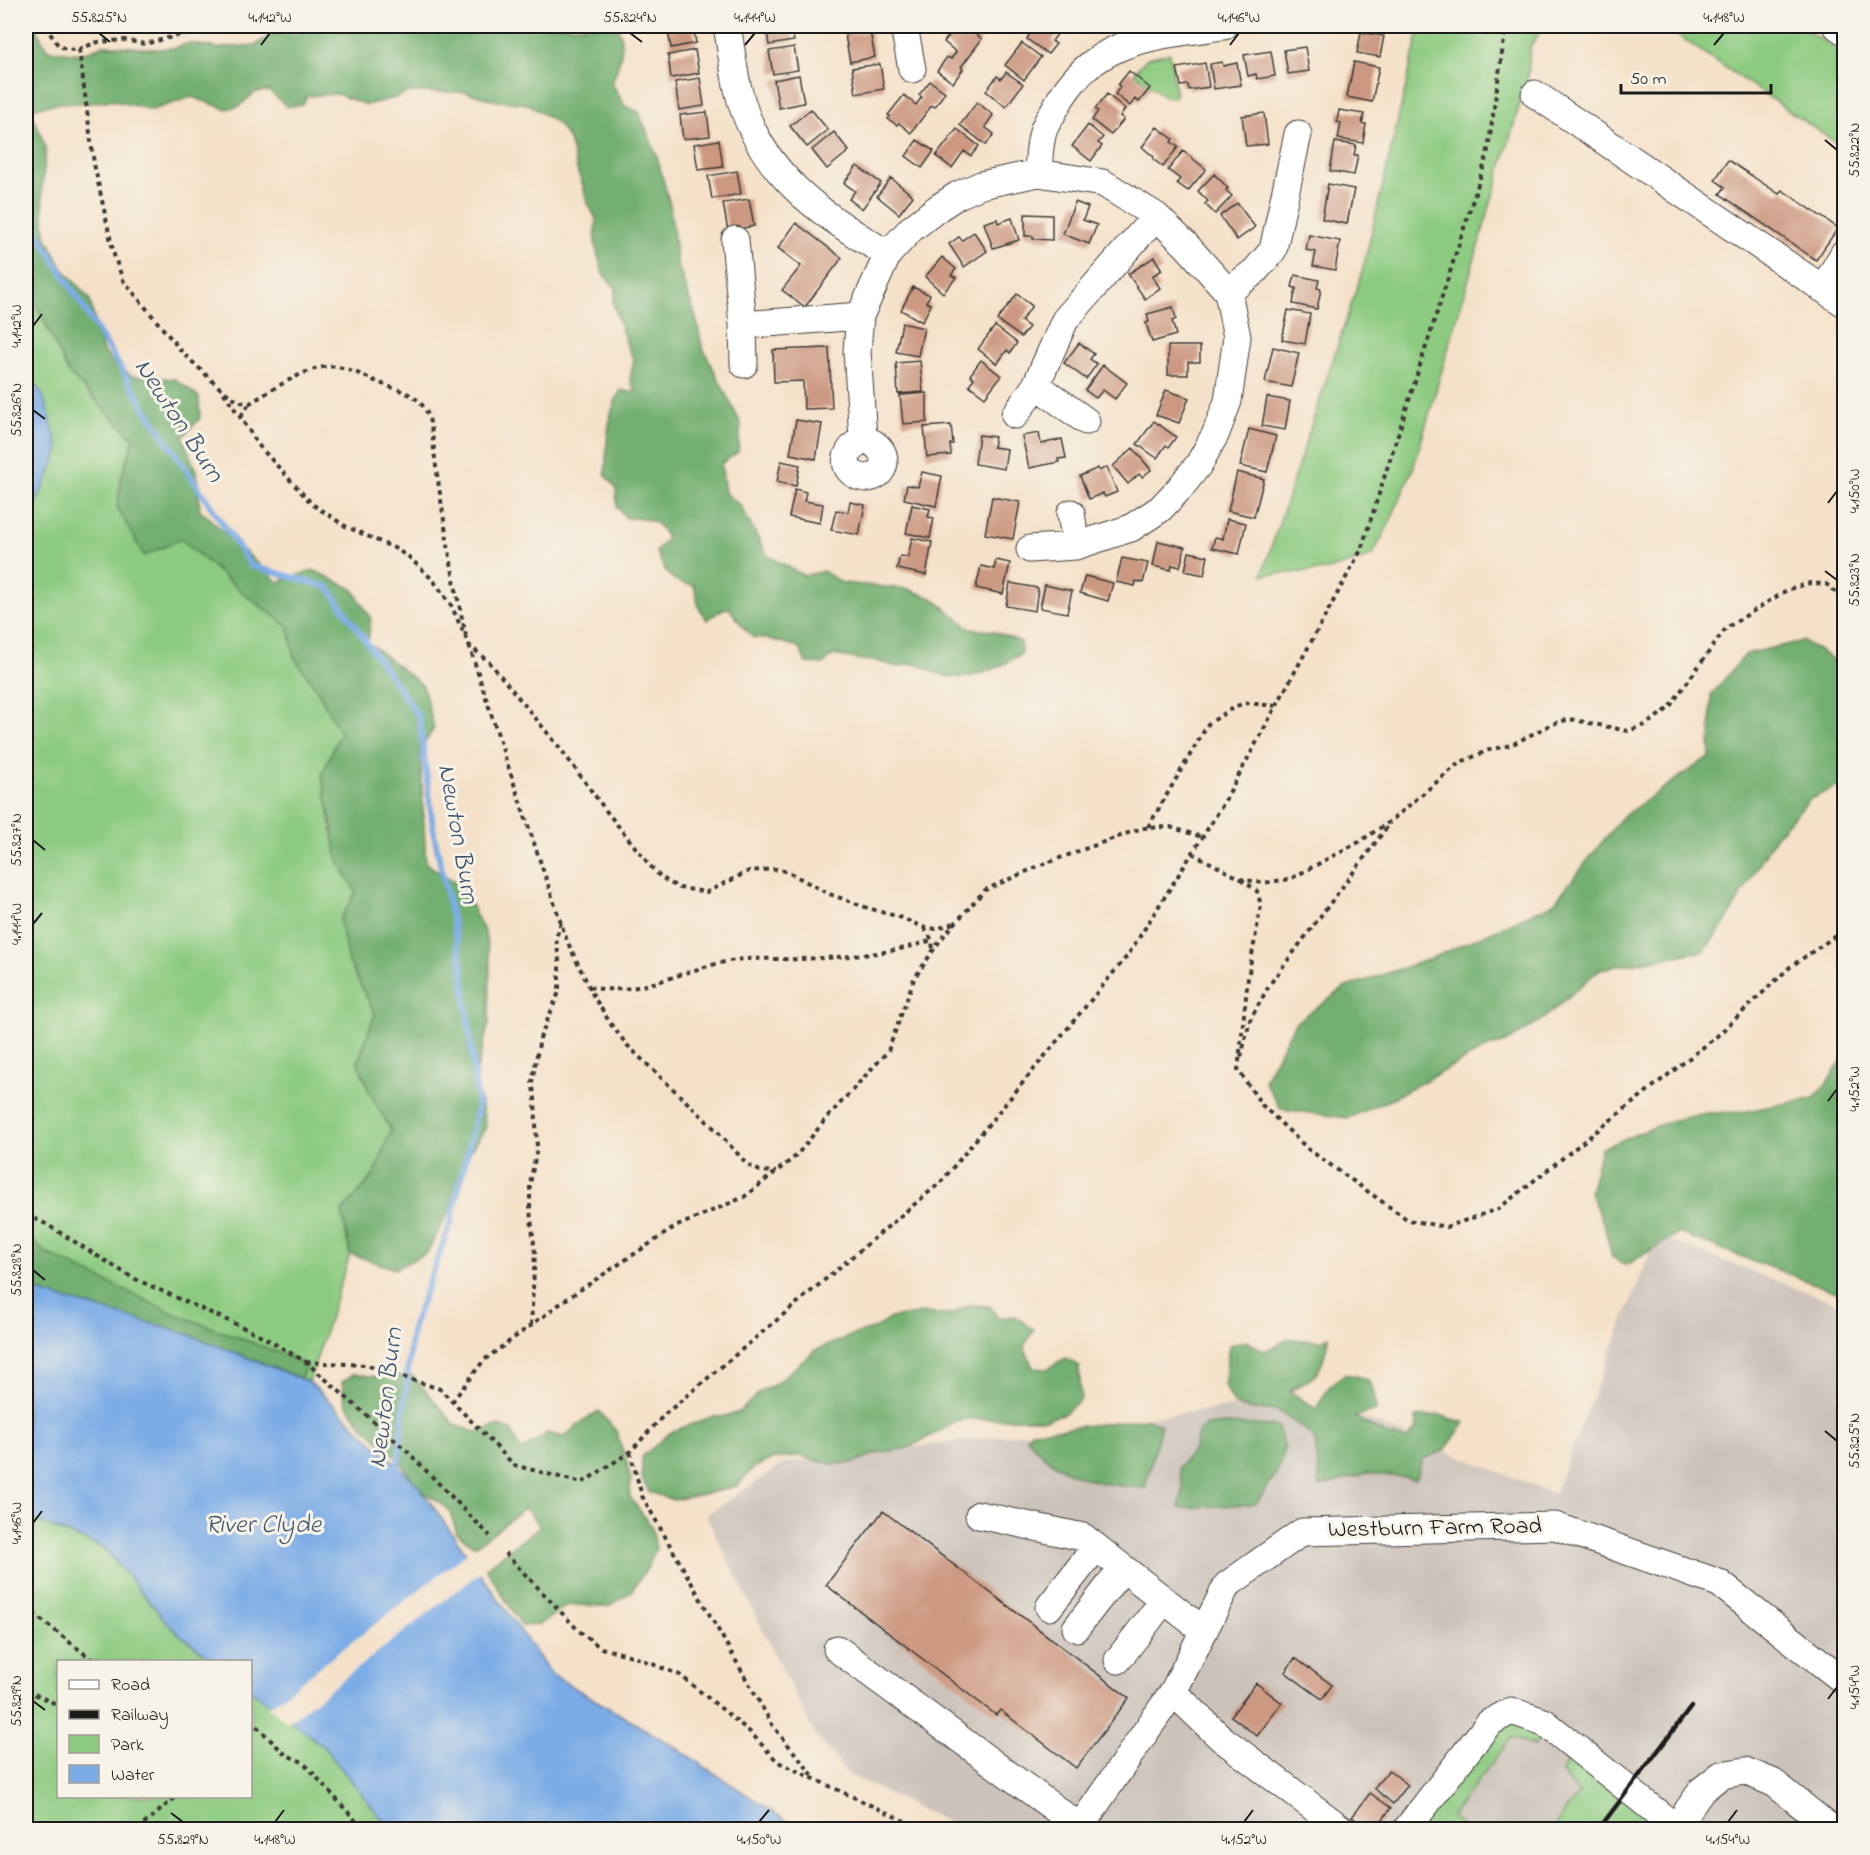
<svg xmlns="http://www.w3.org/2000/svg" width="1870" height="1855" viewBox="0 0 1870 1855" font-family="'Indie Flower',sans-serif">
  <rect width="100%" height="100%" fill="#f7f3e8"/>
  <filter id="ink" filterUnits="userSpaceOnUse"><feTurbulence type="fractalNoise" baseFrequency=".0167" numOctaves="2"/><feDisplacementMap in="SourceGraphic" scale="12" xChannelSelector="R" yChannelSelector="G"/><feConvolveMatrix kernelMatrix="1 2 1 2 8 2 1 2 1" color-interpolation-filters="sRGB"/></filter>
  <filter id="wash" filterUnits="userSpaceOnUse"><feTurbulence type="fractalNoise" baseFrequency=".008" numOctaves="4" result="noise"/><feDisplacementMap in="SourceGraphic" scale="24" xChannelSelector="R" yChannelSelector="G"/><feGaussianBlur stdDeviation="1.35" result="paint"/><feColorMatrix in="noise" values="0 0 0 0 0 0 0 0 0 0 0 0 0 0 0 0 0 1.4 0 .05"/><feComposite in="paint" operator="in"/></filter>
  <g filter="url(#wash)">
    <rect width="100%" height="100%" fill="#f5e1c9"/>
    <!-- industrial -->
    <path fill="#ccc2b9" d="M1657 1236 1844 1306V1829H962L849 1775 814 1733 706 1515 785 1463 1232 1407 1353 1414 1554 1494Z"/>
    <!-- green -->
    <path fill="#8dcb81" stroke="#54744e" stroke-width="1.5" d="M1420 26H1544L1530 47 1528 76 1413 469 1388 526 1372 556 1328 570 1262 575 1363 269Z
      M1664 26H1799L1844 54V148Z
      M1170 53 1176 97 1167 98 1134 73 1147 58Z
      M26 298 38 308 68 372 134 439 121 479 144 555 181 539 243 593 289 627 294 657 319 693 341 733 322 775 338 860 356 892 340 920 349 962 375 1014 358 1062 369 1091 391 1130 374 1175 342 1211 350 1254 309 1382 185 1333 26 1288Z
      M26 1517 104 1548 172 1628 214 1661 58 1662V1796H250L251 1690 323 1746 390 1829H26Z
      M1489 1723 1549 1726 1534 1746 1511 1738 1451 1816 1467 1829 1406 1830Z
      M1576 1746 1674 1830H1551L1579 1793 1560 1772Z"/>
    <!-- forest -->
    <path fill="#72af6f" stroke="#476646" stroke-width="1.5" d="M26 26H34L48 50 81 54 104 45 157 49 174 48 189 43 219 48 255 45 273 34H298L311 26H617C627 43 619 65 612 83L625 106 639 112 656 154 670 205 677 263 696 318 702 346 741 424 738 452 721 464 725 493 740 505 767 555 804 576 823 571 842 583 908 589 934 599 970 629 993 631 1021 642V654C1000 667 976 680 951 677 929 675 920 657 898 667L872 660 869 661 833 655 824 664 806 663 799 647 765 638H754L744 628 729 608 723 609 707 620 699 608 694 585C670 584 665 572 656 551L667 539C658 518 647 518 626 518L617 507 616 488 605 474C608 445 605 415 621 390L630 392H636L630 380 634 359 628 349 613 303 616 288 603 274 595 245 596 218 587 203 583 185 578 173 569 140 558 124 528 104 492 100 466 92H409L395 98 366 105 337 94 307 96 303 104 288 107 269 91 256 92 239 106 226 109 192 97 152 110 111 100 90 103H60L30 109 46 148 42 190 45 235 63 269 89 298 103 351 112 362 132 376 175 379 199 397 200 418 183 437 197 474 200 510 278 582 313 570 353 589 371 619 368 642 423 686 434 728 420 750 426 863 462 887 485 933 490 962 489 1023 475 1077 486 1127 467 1157 451 1207 427 1253 395 1269 350 1254 342 1211 374 1175 391 1130 369 1091 358 1062 375 1014 349 962 340 920 356 892 338 860 322 775 340 733 319 693 294 657 289 627 243 593 181 539 144 556 117 507 121 479 134 439 68 372 38 308 26 298Z
      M1803 641 1844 666V784L1810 799 1775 837 1725 923 1704 951 1600 969 1543 1019 1508 1041 1488 1047 1389 1100 1348 1118 1281 1109 1264 1081 1295 1023 1346 987 1430 959 1553 904 1622 817 1710 756 1711 695 1746 654Z
      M1844 1057V1295L1679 1233 1627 1265 1612 1257 1604 1225 1590 1193 1601 1148 1670 1121 1706 1113 1742 1112 1814 1098 1824 1087Z
      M26 1235 46 1253 173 1313 288 1356 307 1366 300 1378 185 1333 26 1288Z
      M968 1305 990 1306 998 1318 1015 1316 1034 1330 1024 1346 1033 1368 1047 1369 1065 1358 1079 1366 1081 1399 1065 1413 1048 1419H962L908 1448 877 1453 853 1463 832 1464 798 1456 772 1459 753 1468 738 1485 719 1491 673 1500 649 1492 642 1479V1457L671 1432 714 1416H725L739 1412 761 1391 775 1384 816 1350 852 1335 876 1328 890 1318 924 1313 951 1315Z
      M1329 1337C1320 1371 1323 1374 1290 1391L1316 1409 1329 1387 1344 1374C1372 1377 1374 1383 1376 1410L1354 1417 1387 1435 1407 1440 1417 1427 1416 1417 1440 1415 1465 1423 1445 1450 1423 1459 1416 1479 1367 1473 1320 1487 1315 1440 1304 1429 1277 1410H1252L1235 1405 1224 1385 1229 1345 1246 1341 1265 1351 1289 1339 1321 1341Z
      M353 1374 380 1377 413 1376 455 1425 476 1432 497 1426 511 1430 521 1451 547 1433 564 1437 584 1420 599 1411 616 1431 627 1463 631 1480 630 1497 652 1527 656 1549 648 1567 630 1593 609 1606 568 1605 539 1625 522 1626 486 1568 540 1526 525 1508 477 1545H472L457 1533 449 1509 429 1496 417 1486 398 1459 363 1426 345 1403 342 1382Z
      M1148 1419 1161 1425 1145 1488C1100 1486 1053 1476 1027 1437L1031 1431C1070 1430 1109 1421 1148 1419Z
      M1225 1424 1277 1426 1285 1449 1277 1472 1256 1504 1179 1508 1183 1488 1179 1467 1194 1449 1198 1432 1205 1426Z"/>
    <!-- water -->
    <path fill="#7bace6" stroke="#4c6481" stroke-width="1.5" d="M26 372 43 395 59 450 46 482 26 524Z
      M26 1288 185 1333 309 1382 418 1485 551 1674 670 1744 799 1829H390L323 1746 251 1690 250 1662 214 1661 172 1628 104 1548 26 1517Z"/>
    <!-- pier -->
    <path fill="#f5e1c9" d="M468 1552 482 1571 288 1722 268 1707Z"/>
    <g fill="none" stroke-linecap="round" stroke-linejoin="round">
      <!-- stream -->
      <path stroke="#7bace6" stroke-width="6" d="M26 187 37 232 145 408 251 566 328 587 419 717 434 834 462 966 478 1107 450 1225 412 1329 397 1475"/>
    </g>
    <g id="blocks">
      <!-- building -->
      <path fill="#cc9881" d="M667 26H693L696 43 671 48Z
        M766 26H791L794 41 769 45Z
        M956 26H968L971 28 969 30 982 39 961 67 963 69 953 83 937 71 947 57 951 59 956 52 944 42Z
        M1034 26H1053L1060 30 1052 41 1056 44 1048 54 1027 39Z
        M870 31 875 57 850 62 845 35Z
        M1361 32 1384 36 1380 57 1357 53Z
        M1022 43 1041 57 1024 80 1005 65Z
        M794 47 798 70 773 74 769 51Z
        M1305 47 1309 71 1288 74 1284 50Z
        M695 50 699 73 671 78 668 55Z
        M1271 51 1275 76 1257 79 1256 74 1248 76 1244 55Z
        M1222 62 1223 66 1237 63 1241 85 1214 89 1210 64Z
        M1354 62 1379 67 1372 102 1347 97Z
        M1205 63 1209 87 1189 90 1188 85 1181 86 1177 68Z
        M880 64 884 89 856 94 852 68Z
        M1129 71 1150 88 1139 102 1135 99 1130 106 1115 94 1120 87 1118 85Z
        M1006 72 1023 84 1006 107 986 91 997 76 1001 79Z
        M799 75 804 103 779 108 774 80Z
        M700 78 704 106 679 110 675 82Z
        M930 81 945 92 935 107 932 105 911 133 899 123 897 125 888 119 890 116 888 115 904 95 916 105 922 97 919 95Z
        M1107 94 1125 109 1120 116 1124 119 1111 135 1092 120 1098 111 1095 109Z
        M977 102 993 115 985 127 994 134 986 145 960 125Z
        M811 109 828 130 807 147 790 126Z
        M1339 110 1364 114 1362 124H1366L1363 143 1338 139 1341 123 1337 122Z
        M707 112 710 136 683 139 680 115Z
        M1264 113 1268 144 1246 146 1242 116Z
        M1088 125 1103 137 1098 143 1102 146 1091 161 1072 146Z
        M1157 127 1173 139 1171 142 1178 147 1163 167 1153 159 1154 157 1142 147Z
        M957 129 979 146 971 156 964 151 952 168 936 156Z
        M834 132 849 151 827 169 812 150Z
        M719 140 723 167 698 170 694 144Z
        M917 140 934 151 922 168 906 156Z
        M1335 142 1356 145 1354 155H1358L1354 175 1330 171Z
        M1183 151 1206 169 1188 191 1177 183 1180 179 1168 170Z
        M1728 160 1779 194 1782 190 1838 228 1816 260 1720 194 1725 187 1715 180Z
        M857 166 881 183 862 209 849 199 855 191 844 183Z
        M737 171 741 194 712 199 708 176Z
        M1214 174 1228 188 1226 190 1232 196 1215 214 1205 204 1208 201 1198 191Z
        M891 178 913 196 899 214 877 196Z
        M1328 184 1354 189 1347 224 1322 219Z
        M749 199 754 226 728 231 723 203Z
        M1075 202 1088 207 1083 220 1097 225 1089 244 1063 234Z
        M1237 203 1255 227 1237 240 1220 216Z
        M1025 214 1052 215V240L1033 239V236H1025Z
        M1012 218 1019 240 993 248 984 223 997 219 998 223Z
        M796 223 842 258 805 307 782 290 801 266 778 248Z
        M974 232 987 251 964 267 949 244 959 237 962 240Z
        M1309 235 1340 241 1335 270 1313 266 1316 252 1306 250Z
        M942 257 956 269 951 275 956 278 943 293 925 277Z
        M1154 257 1162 270 1152 276 1160 288 1145 299 1128 274Z
        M1295 275 1319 280 1317 288 1321 289 1317 309 1293 304 1296 288 1292 287Z
        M913 287 930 295 926 302 931 305 922 322 901 310Z
        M1017 294 1032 306 1021 321 1029 327 1021 337 997 320Z
        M1173 307 1176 319 1172 321 1176 335 1152 342 1146 323 1149 322 1147 314Z
        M1288 310 1310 314 1305 344 1282 340Z
        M902 323 924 328 918 356 896 352Z
        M995 326 1017 343 1010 353 1007 350 997 364 978 349Z
        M1079 343 1094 354 1090 359 1097 364 1086 379 1064 363Z
        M1168 346H1200V362H1188V375H1168Z
        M1273 347 1299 353 1291 387 1265 382Z
        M829 348 832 408 804 409 803 381 774 382 773 350Z
        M981 360 1001 376 985 397 969 385 974 378 970 375Z
        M920 361 923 392 898 394 896 363Z
        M1103 365 1127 383 1115 399 1103 390 1096 398 1085 390Z
        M1166 390 1189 398 1179 423 1156 415Z
        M927 393V422L903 424 900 395Z
        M1267 397 1290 401 1285 430 1262 426Z
        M796 420 822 424 816 459 790 454Z
        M1154 421 1176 437 1169 447 1166 445 1157 458 1137 444Z
        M951 425 953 444H950L951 455 927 457 924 427Z
        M1249 429 1276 436 1267 472 1240 466Z
        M1039 433 1041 444 1062 439 1066 458 1058 459 1059 462 1029 468 1022 436Z
        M979 435 995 437 993 447 1007 449 1004 469 975 464Z
        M1133 448 1151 470 1142 477 1139 474 1128 484 1113 466Z
        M781 461 800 465 796 486 777 482Z
        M1107 467 1117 492 1105 497 1103 493 1089 499 1080 476 1098 468 1099 471Z
        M922 472 942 476 936 506 904 499 907 485 918 487Z
        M1237 472 1264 479 1254 517 1228 511Z
        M795 489 806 492 804 501 823 504 820 523 789 517Z
        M992 497 1020 502 1013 539 985 534Z
        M850 502 865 505 859 535 831 530 836 510 848 512Z
        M912 505 930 509 928 517 934 518 930 538 906 533Z
        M1227 519 1246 523 1239 554 1212 548 1215 537 1223 539Z
        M912 538 932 542 926 575 897 569 900 556 908 557Z
        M1158 541 1185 547 1180 567 1172 565 1171 570 1153 566Z
        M1189 552 1208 556 1204 575 1185 571Z
        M1122 558 1148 563 1143 583 1136 581 1135 586 1116 582Z
        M996 560 1010 563 1003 594 976 588 981 566 994 569Z
        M1085 576 1113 583 1108 601 1080 593Z
        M1010 583 1038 588 1035 611 1006 606Z
        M1045 585 1072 591 1067 613 1040 608Z
        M883 1511 1129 1698 1076 1768 1000 1710 996 1715 826 1585Z
        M1295 1658 1332 1685 1322 1699 1285 1672Z
        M1256 1683 1282 1703 1257 1736 1231 1716Z
        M1389 1770 1408 1785 1393 1804 1374 1788Z
        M1370 1793 1391 1808 1375 1830H1369L1352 1817Z"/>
    </g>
  </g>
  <g filter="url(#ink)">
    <use href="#blocks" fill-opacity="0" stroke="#3d3a36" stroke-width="1.5"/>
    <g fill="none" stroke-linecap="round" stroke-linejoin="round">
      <!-- minor casing -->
      <g stroke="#3d3a36" stroke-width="29">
        <path id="minor" d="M727 26C731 47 733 68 738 89 757 171 820 215 888 254
          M904 26 912 69
          M1837 26 1844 31
          M1535 94 1844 303
          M1038 173C1039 160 1039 144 1043 132 1045 124 1052 115 1056 107 1092 38 1154 36 1224 26
          M735 240 743 325 744 364
          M1823 289 1844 253
          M1228 292 1255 271 1273 250 1298 134
          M743 325 860 316
          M1036 385 1086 421
          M1015 415 1036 385 1065 320 1156 216
          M863 438 857 351 860 316 888 254 911 229 938 208 958 195 981 185 1038 173 1103 183 1156 216 1186 245 1228 292 1237 337 1228 401 1216 433 1199 464 1180 488 1160 509 1131 528 1076 546 1030 549
          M863 438C873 442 884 448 884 461 883 495 816 472 863 438Z
          M1071 513 1076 546
          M979 1515 1083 1537 1204 1631
          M1049 1607 1096 1547
          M1076 1628 1123 1568
          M837 1649 1080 1827 1173 1692 1227 1585 1302 1532 1555 1526 1719 1583 1844 1681
          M1118 1660 1164 1600
          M1173 1692 1221 1738 1343 1830
          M1406 1830 1489 1723 1511 1711 1544 1722 1675 1827
          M1674 1830 1702 1790 1721 1775 1745 1771 1774 1783 1833 1830"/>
      </g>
      <!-- path -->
      <path stroke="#3d3a36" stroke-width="4" stroke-dasharray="4.5 4.5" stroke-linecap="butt" d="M45 26 58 45 67 50 79 49 98 42 124 40 145 44 214 26
        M79 49 94 164 114 255 123 280 182 352 222 390 260 447 312 504 345 526 394 548 409 557 433 580 451 605 469 645 490 663 560 748 607 812 656 873 668 882 680 888 707 892 749 871 776 869 788 872 829 894 871 909 899 917 923 927 936 929 957 922
        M225 392 239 402 250 403C273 390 311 362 338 367 354 370 369 379 385 385 401 391 417 394 426 411 433 423 434 457 437 473 445 528 453 582 466 635
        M241 416 250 403
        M469 645 506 760 567 941 594 997 612 1026 628 1046 715 1129 748 1165 760 1171 776 1172
        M1148 827 1208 724 1236 706 1247 703 1276 706
        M1192 853 1241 879 1263 883 1290 879 1359 842 1392 820 1459 763 1489 750 1511 745 1552 724 1570 719 1628 731 1645 725 1668 709 1726 628 1787 590 1810 583 1826 584 1844 599
        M1241 879 1257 891 1261 905 1248 978 1238 1070 1262 1105 1308 1149 1408 1220 1446 1227 1498 1209 1716 1037 1790 967 1844 930
        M924 928 932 940 933 951
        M589 987C642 998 685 967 736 960 757 957 780 960 801 959 845 957 889 955 932 940
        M1241 1057 1250 1020 1270 984 1390 823
        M26 1215 46 1224 133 1278 260 1335 306 1362 406 1450 490 1536
        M531 1325 535 1252 530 1210V1184L537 1148 535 1098 532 1082 540 1038 559 992V960L556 938 561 922
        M306 1362 366 1365 440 1389 514 1465 582 1483 630 1452 664 1415 941 1182 1128 955 1222 806 1361 550 1487 156 1506 26
        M452 1402 484 1360 568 1298 675 1227 744 1197 796 1156 825 1120 888 1051 914 979 941 939 985 890 1041 865 1142 828 1170 827 1202 837
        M630 1452 642 1496 773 1726 815 1778
        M505 1553 579 1631 601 1648 632 1656 680 1675 750 1732 778 1762 924 1830
        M26 1608 95 1662
        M26 1695 32 1693 58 1705
        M250 1720 286 1755 303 1762 364 1830
        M137 1830 177 1796"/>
      <!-- minor -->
      <use href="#minor" stroke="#fff" stroke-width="27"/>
      <!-- rail -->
      <path stroke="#1c1c1c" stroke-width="4.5" d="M1598 1830 1691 1707"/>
    </g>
  </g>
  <!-- ticks -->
  <path fill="none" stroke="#1c1c1c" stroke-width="2" d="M99 33 110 42M630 33 642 42M261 45 270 33M745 45 755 33M1230 45 1239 33M1714 45 1724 33M1825 140 1837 150M33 326 42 314M33 410 45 419M1828 503 1837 491M1825 571 1837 580M33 840 45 850M33 924 42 913M1828 1101 1837 1089M33 1270 45 1280M1825 1431 1837 1441M33 1523 42 1511M1828 1699 1837 1687M33 1701 45 1710M171 1813 183 1822M275 1822 284 1810M759 1822 769 1810M1244 1822 1253 1810M1728 1822 1737 1810"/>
  <g text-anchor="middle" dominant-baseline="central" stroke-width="6" stroke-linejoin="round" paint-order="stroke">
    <!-- street labels -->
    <g font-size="24" fill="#1c1c1c" stroke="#f7f3e8">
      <text transform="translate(1435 1529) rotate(-1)">Westburn Farm Road</text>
    </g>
    <!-- water labels -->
    <g font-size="26" font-style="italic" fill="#42566d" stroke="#f7f3e8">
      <text transform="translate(178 421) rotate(57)">Newton Burn</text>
      <text transform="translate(457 834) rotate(80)">Newton Burn</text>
      <text transform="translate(387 1398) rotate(-83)">Newton Burn</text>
      <text x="263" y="1526">River Clyde</text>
    </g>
  </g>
  <!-- margin -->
  <rect width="1870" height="1855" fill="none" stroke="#f7f3e8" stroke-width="66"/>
  <!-- legend -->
  <rect x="57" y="1660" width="195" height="138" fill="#f7f3e8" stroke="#9f9d96" stroke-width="1.5"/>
  <rect x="69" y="1680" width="30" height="9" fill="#ffffff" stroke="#9f9d96" stroke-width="1.5"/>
  <text x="111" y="1690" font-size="18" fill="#1c1c1c">Road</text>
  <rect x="69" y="1710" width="30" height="9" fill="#1c1c1c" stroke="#9f9d96" stroke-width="1.5"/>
  <text x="111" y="1720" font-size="18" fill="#1c1c1c">Railway</text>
  <rect x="69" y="1735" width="30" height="18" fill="#8dcb81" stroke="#9f9d96" stroke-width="1.5"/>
  <text x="111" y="1750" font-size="18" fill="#1c1c1c">Park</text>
  <rect x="69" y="1765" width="30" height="18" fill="#7bace6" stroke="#9f9d96" stroke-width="1.5"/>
  <text x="111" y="1780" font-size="18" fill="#1c1c1c">Water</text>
  <!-- scale -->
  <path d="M1621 84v9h150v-9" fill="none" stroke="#1c1c1c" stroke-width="3"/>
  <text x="1630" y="84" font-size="18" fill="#1c1c1c" stroke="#f7f3e8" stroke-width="4.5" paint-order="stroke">50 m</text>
  <rect x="33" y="33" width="1804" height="1789" fill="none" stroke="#1c1c1c" stroke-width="2"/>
  <g font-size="15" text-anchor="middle" fill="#1c1c1c">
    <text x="99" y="22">55.825°N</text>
    <text x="270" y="22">4.142°W</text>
    <text x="630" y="22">55.824°N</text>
    <text x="755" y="22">4.144°W</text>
    <text x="1239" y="22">4.146°W</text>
    <text x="1724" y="22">4.148°W</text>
    <text transform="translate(1854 150) rotate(-90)" y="5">55.822°N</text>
    <text transform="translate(16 326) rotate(-90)" y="5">4.142°W</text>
    <text transform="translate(16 410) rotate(-90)" y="5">55.826°N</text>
    <text transform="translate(1854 491) rotate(-90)" y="5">4.150°W</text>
    <text transform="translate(1854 580) rotate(-90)" y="5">55.823°N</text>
    <text transform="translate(16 840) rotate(-90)" y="5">55.827°N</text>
    <text transform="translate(16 924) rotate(-90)" y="5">4.144°W</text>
    <text transform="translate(1854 1089) rotate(-90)" y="5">4.152°W</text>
    <text transform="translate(16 1270) rotate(-90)" y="5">55.828°N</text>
    <text transform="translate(1854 1441) rotate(-90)" y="5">55.825°N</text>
    <text transform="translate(16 1523) rotate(-90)" y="5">4.146°W</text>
    <text transform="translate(1854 1687) rotate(-90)" y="5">4.154°W</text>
    <text transform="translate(16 1701) rotate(-90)" y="5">55.829°N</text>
    <text x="183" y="1844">55.829°N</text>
    <text x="275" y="1844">4.148°W</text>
    <text x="759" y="1844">4.150°W</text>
    <text x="1244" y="1844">4.152°W</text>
    <text x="1728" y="1844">4.154°W</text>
  </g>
</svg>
